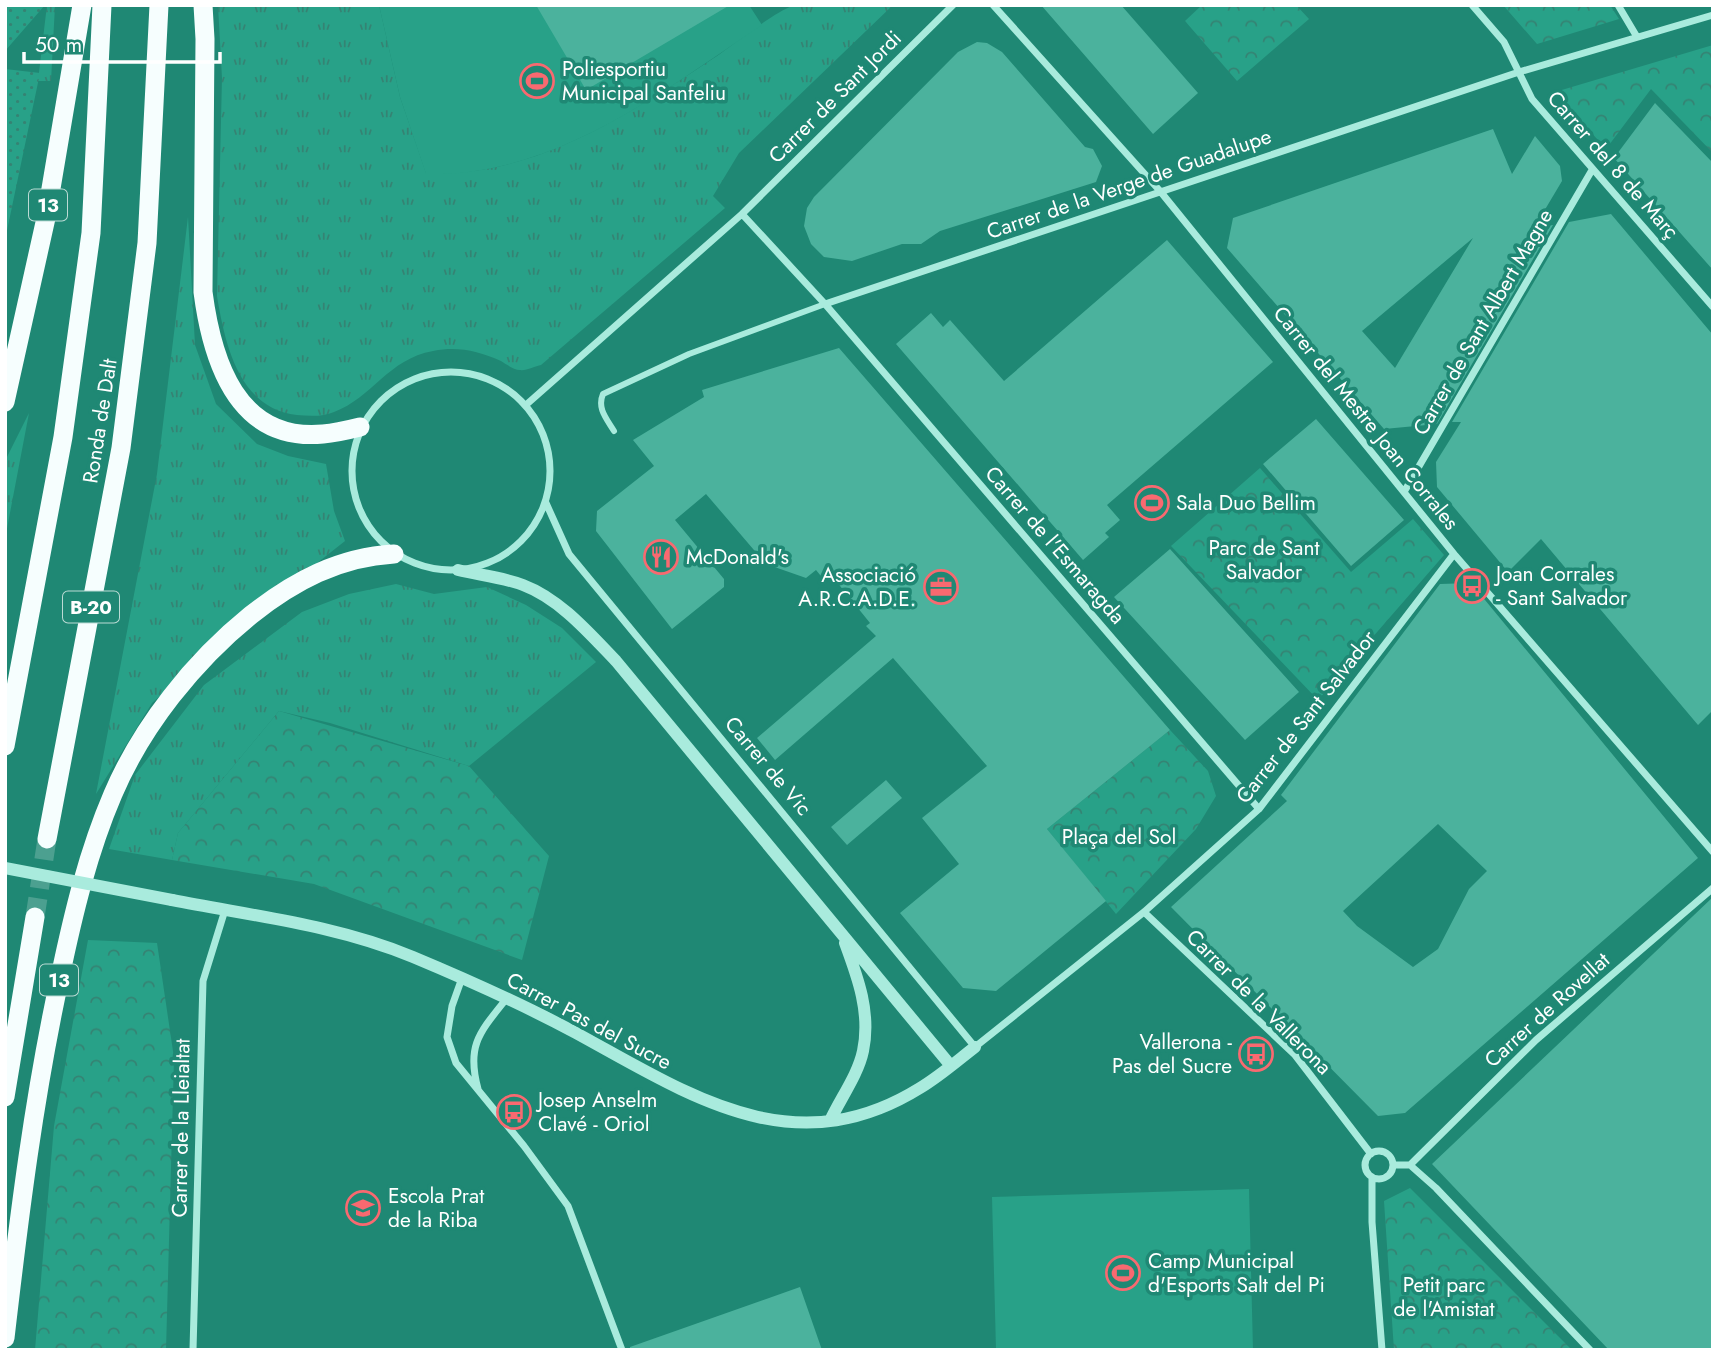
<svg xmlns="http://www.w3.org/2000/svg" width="1718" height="1355" viewBox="0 0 1718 1355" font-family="Jost,sans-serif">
  <defs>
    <pattern id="grass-tufts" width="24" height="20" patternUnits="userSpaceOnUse" patternTransform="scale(1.75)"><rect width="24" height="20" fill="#28a188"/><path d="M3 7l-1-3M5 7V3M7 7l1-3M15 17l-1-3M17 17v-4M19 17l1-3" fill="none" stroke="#358373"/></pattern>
    <pattern id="park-crowns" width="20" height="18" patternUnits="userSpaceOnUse" patternTransform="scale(1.75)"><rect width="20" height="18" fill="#28a188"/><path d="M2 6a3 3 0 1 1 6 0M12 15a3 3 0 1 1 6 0" fill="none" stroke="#358373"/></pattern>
    <pattern id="garden-dots" width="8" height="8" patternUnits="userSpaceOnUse" patternTransform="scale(1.75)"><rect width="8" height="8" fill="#28a188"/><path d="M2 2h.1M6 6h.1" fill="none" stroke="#358373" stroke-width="1.8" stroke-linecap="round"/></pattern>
  </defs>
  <rect width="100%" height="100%" fill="#1f8874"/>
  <!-- grass -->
  <path fill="url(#grass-tufts)" d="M47 5H55L51 81H38Z
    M218 5H379L400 97 426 173C535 178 629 114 717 56 734 44 775 12 792 6 806 1 874 5 893 5L739 153 713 196 725 208 541 365C535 366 526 371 520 370 514 370 506 364 501 361 478 351 458 346 433 351 388 359 372 398 334 412 323 417 309 416 297 415 239 409 225 344 217 296L222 78Z
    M188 217 195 345 216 404 257 444 288 456 326 464 334 511 345 541 251 615 152 703 96 794 157 474Z
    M29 413 5 539V461Z
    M396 584 434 594 487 587 526 605 562 628 596 662 469 766 330 723 279 711 178 833 172 860 109 849 135 775 204 685 302 612 349 594Z"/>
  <!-- park -->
  <path fill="url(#park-crowns)" d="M1202 5H1296L1309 19 1237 81 1185 21Z
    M1503 5H1610L1619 19 1537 44Z
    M1713 45V153L1651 89 1606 149 1555 92Z
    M1260 468 1351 572 1413 519 1444 555 1318 700 1171 546Z
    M279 711 469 766 549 856 522 960 314 884 172 860 178 833Z
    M1170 730 1208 771 1216 796 1196 829 1116 914 1047 829Z
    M88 940 157 943 174 1058 166 1350H35L54 1126Z
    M1410 1188 1572 1350H1394L1384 1201Z"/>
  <!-- garden -->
  <path fill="url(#garden-dots)" d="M5 5H45L5 51Z
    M5 69 40 73 5 240Z"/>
  <!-- pitch -->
  <path fill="#28a188" d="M379 5H749L762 25C660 93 555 177 426 174L400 97Z
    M1249 1189 1253 1350H996L992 1197Z"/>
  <!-- building -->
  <path fill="#4bb29d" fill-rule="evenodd" d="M536 5H730L586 90Z
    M1041 5H1121L1198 93 1153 134Z
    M977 42 987 43 1002 52 1085 147 1093 149 1102 166 1096 182 940 231 921 244H902L852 261 824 257 811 244 804 226 807 208 814 197 958 52Z
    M1655 103 1713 163V270L1614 158Z
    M1493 129 1512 174 1535 136 1560 166 1562 181 1534 228 1553 225 1437 424 1384 429 1227 248 1233 218ZM1473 238 1395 368 1362 331Z
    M1611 214 1713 335V710L1698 725 1541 539 1508 572 1437 487 1436 462 1461 422H1452L1569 222Z
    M1167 240 1273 362 1107 505 1120 520 1105 533 1109 537 1083 560 896 344 931 313 943 327 950 320 1004 381Z
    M839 348 1170 730 1047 829 1106 901 996 991 963 988 900 913 959 864 922 818 987 766 893 658 775 760 757 738 876 636 866 626 870 623 832 576 825 581 816 570 806 578 766 564 706 494 675 520 724 579V587L672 629 596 531 597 511 654 466 633 440 704 397 702 390Z
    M1316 419 1404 520 1351 566 1263 464Z
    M1170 549 1299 692 1245 740 1114 597Z
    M1471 583 1698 858 1405 1113 1378 1116 1171 907 1287 801 1281 795 1440 584ZM1438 824 1487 871 1469 889 1438 949 1413 967 1357 926 1343 911Z
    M886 780 902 798 847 845 831 827Z
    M1713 897V1350H1609L1432 1164Z
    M800 1287 822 1350H630V1347Z"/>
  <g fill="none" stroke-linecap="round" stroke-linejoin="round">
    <!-- trunk-tunnel -->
    <path stroke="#4ca090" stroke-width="19" stroke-dasharray="19 10" stroke-linecap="butt" d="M35 917 47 839"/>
    <!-- pedestrian -->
    <path stroke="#a9ebdd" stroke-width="6" d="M614 431C606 418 597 408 603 394L689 354 825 304"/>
    <!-- minor -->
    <path stroke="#a9ebdd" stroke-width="7" d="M993 5 1160 191 1454 554 1713 852
      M1472 5 1504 42 1532 99 1713 307
      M1618 5 1637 37
      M742 214 825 304 1259 809
      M825 304 1519 72 1713 15
      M352 471a99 99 0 1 1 198 0a99 99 0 1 1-198 0Z
      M527 404 742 214 953 5
      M1404 492 1592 170
      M546 503 569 554 975 1047 1144 912 1259 809 1454 554
      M1144 912 1295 1055 1371 1154
      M462 978 452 1006 447 1037 456 1063 524 1146 568 1206 622 1350
      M478 1089C466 1045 480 1032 507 998
      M1365 1165a14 14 0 1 1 28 0a14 14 0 1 1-28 0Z
      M1393 1165H1410L1436 1188 1590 1350
      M1410 1165 1536 1040 1713 888
      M1372 1177V1222L1382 1350
      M193 1350 203 981 225 910"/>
    <!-- tertiary -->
    <path stroke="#a9ebdd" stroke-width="12" d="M458 570C479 575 502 577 523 585 560 599 589 633 616 661L951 1066
      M172 900C253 916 336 925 413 957 468 980 524 1005 576 1033 688 1094 793 1167 920 1088 940 1076 957 1061 975 1047
      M830 1121C840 1099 858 1075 863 1051 871 1013 858 978 845 943"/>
    <!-- trunk -->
    <path stroke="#f6fefe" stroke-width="19" d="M203 5 205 39 203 292C212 361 237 442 323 434 335 433 348 430 360 427
      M5 402 46 218 82 5
      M5 746 63 437 91 233 102 5
      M47 839 121 448 147 243 159 5
      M5 1097 35 917
      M5 1338C19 1217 34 1096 60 977 73 915 88 852 113 794 142 726 194 661 251 615 294 581 339 557 394 554"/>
    <!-- tertiary-bridge -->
    <path stroke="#a9ebdd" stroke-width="12" d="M5 868 172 900"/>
  </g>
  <!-- icons -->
  <defs>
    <g id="stadium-ring" transform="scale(1.75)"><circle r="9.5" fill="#1f8874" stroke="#f96970" stroke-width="1.5"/><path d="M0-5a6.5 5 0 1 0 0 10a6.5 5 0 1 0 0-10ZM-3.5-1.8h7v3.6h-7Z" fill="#f96970"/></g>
    <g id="restaurant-ring" transform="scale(1.75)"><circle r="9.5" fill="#1f8874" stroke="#f96970" stroke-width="1.5"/><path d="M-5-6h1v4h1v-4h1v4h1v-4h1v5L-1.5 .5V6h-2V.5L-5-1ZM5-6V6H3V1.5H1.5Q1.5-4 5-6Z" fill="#f96970"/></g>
    <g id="bus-ring" transform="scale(1.75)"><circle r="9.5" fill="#1f8874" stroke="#f96970" stroke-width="1.5"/><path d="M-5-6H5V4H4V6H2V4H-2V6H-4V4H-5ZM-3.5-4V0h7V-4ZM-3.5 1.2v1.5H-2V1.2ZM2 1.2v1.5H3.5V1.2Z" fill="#f96970"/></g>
    <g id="office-ring" transform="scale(1.75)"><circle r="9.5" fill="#1f8874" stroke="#f96970" stroke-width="1.5"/><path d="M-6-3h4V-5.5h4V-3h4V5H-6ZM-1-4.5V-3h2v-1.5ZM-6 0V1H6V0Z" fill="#f96970"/></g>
    <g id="school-ring" transform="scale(1.75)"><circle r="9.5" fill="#1f8874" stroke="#f96970" stroke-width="1.5"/><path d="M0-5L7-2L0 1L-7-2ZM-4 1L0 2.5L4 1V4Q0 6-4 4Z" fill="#f96970"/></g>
  </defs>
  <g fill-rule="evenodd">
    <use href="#stadium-ring" x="537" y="81"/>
    <use href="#stadium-ring" x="1152" y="503"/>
    <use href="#restaurant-ring" x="661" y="557"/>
    <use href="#bus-ring" x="1472" y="586"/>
    <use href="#office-ring" x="941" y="587"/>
    <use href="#bus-ring" x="1256" y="1054"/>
    <use href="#bus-ring" x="514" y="1112"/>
    <use href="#school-ring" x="363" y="1208"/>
    <use href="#stadium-ring" x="1123" y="1273"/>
  </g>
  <g text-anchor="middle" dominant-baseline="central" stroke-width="7" stroke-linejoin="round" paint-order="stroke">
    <!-- shield labels -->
    <g fill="#1f8874" stroke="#bcdbd5" stroke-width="2">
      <rect x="29" y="189.5" width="38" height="31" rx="5"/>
      <rect x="63" y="591.5" width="56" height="31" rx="5"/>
      <rect x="40" y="964.5" width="38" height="31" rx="5"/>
    </g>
    <g font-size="19" font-weight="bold" fill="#fff">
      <text x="48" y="205">13</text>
      <text x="91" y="607">B-20</text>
      <text x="59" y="980">13</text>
    </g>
    <!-- poi labels -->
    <g font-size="21" fill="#fff" stroke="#1f8874" text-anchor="start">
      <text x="562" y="69">Poliesportiu<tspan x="562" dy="24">Municipal Sanfeliu</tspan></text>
      <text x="1176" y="503">Sala Duo Bellim</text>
      <text x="686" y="557">McDonald's</text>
      <text x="1496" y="574">Joan Corrales<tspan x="1496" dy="24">- Sant Salvador</tspan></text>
      <text x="916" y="575" text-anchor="end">Associació<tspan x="916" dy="24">A.R.C.A.D.E.</tspan></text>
      <text x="1232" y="1042" text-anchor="end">Vallerona -<tspan x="1232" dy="24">Pas del Sucre</tspan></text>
      <text x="538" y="1100">Josep Anselm<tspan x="538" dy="24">Clavé - Oriol</tspan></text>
      <text x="388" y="1196">Escola Prat<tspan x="388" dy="24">de la Riba</tspan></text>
      <text x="1148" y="1261">Camp Municipal<tspan x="1148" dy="24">d'Esports Salt del Pi</tspan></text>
    </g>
    <!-- street labels -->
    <g font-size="21" fill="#fff" stroke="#1f8874">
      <text transform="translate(835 97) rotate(-45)">Carrer de Sant Jordi</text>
      <text transform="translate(1613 165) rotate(49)">Carrer del 8 de Març</text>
      <text transform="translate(1129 184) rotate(-19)">Carrer de la Verge de Guadalupe</text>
      <text transform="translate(1483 322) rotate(-60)">Carrer de Sant Albert Magne</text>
      <text transform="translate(1366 418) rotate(51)">Carrer del Mestre Joan Corrales</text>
      <text transform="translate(100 421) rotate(-81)">Ronda de Dalt</text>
      <text transform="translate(1055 545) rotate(49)">Carrer de l'Esmaragda</text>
      <text transform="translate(1306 717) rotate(-52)">Carrer de Sant Salvador</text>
      <text transform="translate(768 766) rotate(50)">Carrer de Vic</text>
      <text transform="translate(1259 1002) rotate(45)">Carrer de la Vallerona</text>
      <text transform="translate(1547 1010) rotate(-42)">Carrer de Rovellat</text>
      <text transform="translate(589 1021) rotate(28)">Carrer Pas del Sucre</text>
      <text transform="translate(181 1128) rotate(-89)">Carrer de la Lleialtat</text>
    </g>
    <!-- park labels -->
    <g font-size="21" fill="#fff" stroke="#1f8874">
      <text x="1264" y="548">Parc de Sant<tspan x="1264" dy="24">Salvador</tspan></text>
      <text x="1119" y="837">Plaça del Sol</text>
      <text x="1444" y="1285">Petit parc<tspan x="1444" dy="24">de l'Amistat</tspan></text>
    </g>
  </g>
  <!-- border -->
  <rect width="1718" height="1355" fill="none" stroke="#ffffff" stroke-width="14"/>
  <!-- scale -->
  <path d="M24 52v10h196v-10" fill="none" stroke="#ffffff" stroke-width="3.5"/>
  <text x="35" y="52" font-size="21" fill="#ffffff" stroke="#1f8874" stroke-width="5" paint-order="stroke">50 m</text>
</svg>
